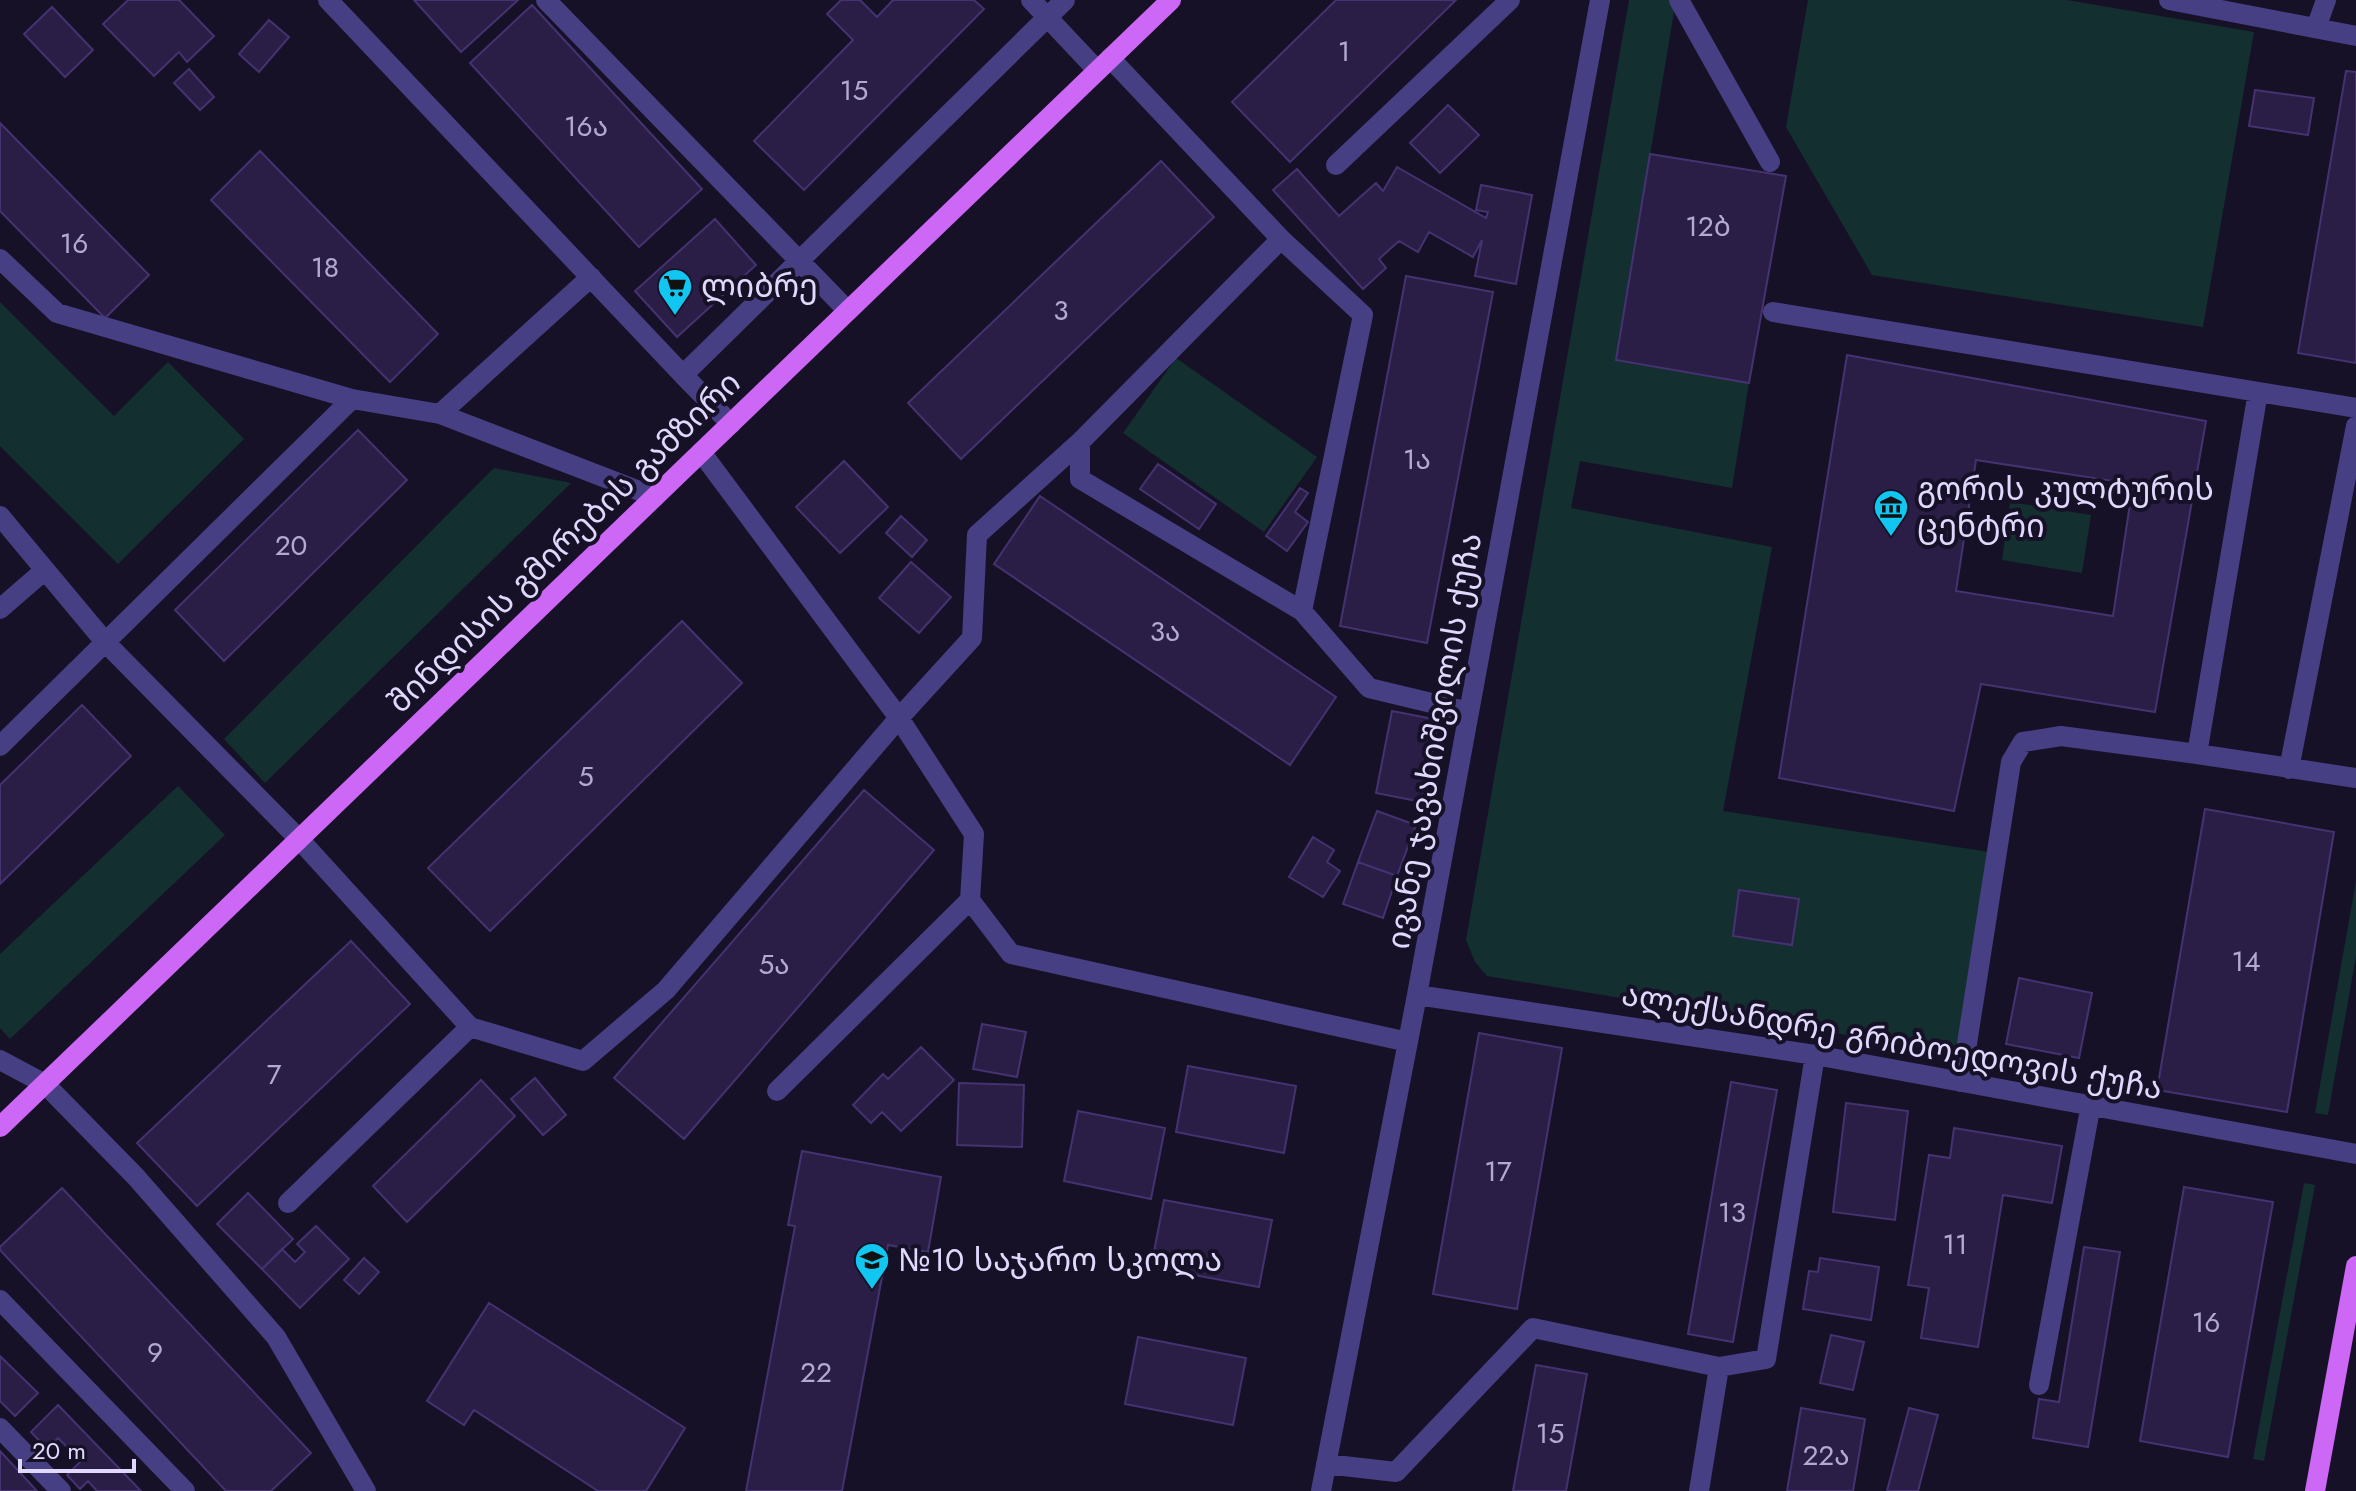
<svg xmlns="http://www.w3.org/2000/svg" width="2356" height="1491" viewBox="0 0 2356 1491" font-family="Jost,'Noto Sans Georgian',sans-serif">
  <rect width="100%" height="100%" fill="#171127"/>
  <!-- green -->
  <path fill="#142f30" d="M1629 0H1676L1616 359 1749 383 1732 488 1580 461 1571 508 1772 547 1723 811 1996 853 1962 1054 1487 976 1475 962 1466 940Z
    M1808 0H2067L2254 32 2203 327 1872 275 1786 127Z
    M0 302 114 416 168 362 244 439 118 564 0 446Z
    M1176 358 1317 457 1264 532 1123 433Z
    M494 468 571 483 265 783 224 739Z
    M2010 502 2091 515 2082 573 2002 560Z
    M178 786 225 835 10 1039 0 1028V954Z
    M2356 881V956L2328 1115 2315 1113Z
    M2304 1183 2315 1185 2264 1461 2253 1459Z"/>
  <!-- building -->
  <path fill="#2a1e46" stroke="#443271" stroke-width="2" fill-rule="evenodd" d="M128 0H179L214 36 187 62 179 52 154 76 103 24Z
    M414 0H518L461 52Z
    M841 0H860L877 17 893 0H974L984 9 804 190 754 141 853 40 827 14Z
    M1336 0H1456L1290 162 1232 102Z
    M532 5 702 189 639 247 470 63Z
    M52 7 93 50 65 77 24 34Z
    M269 20 289 37 259 72 239 54Z
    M189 69 214 97 200 110 174 83Z
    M2346 71 2356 72V363L2298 353Z
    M2255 90 2314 98 2308 135 2249 126Z
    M1448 105 1479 135 1440 173 1410 143Z
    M0 123 149 275 105 318 0 211Z
    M260 151 438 334 390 382 211 200Z
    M1650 154 1786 176 1749 383 1616 360Z
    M1161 161 1214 217 961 459 908 403Z
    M1397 167 1486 218 1488 212 1476 210 1481 185 1532 195 1516 284 1475 276 1482 240 1473 257 1429 232 1418 252 1399 241 1379 259 1386 268 1363 289 1273 190 1297 169 1339 216 1376 183 1383 191Z
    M715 219 756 265 677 337 635 291Z
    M1406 276 1493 292 1427 643 1340 626Z
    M1847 355 2206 421 2155 712 1981 684 1954 811 1779 778ZM1976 460 2133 484 2113 616 1956 591Z
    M358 430 407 480 224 661 175 610Z
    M844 461 888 507 840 553 796 507Z
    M1158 464 1216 504 1199 529 1140 489Z
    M1300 488 1308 493 1295 512 1308 522 1287 551 1266 536Z
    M1040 496 1336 697 1290 765 994 564Z
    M901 516 927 540 912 557 886 533Z
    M911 562 951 597 919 633 879 598Z
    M682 621 742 683 490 931 428 868Z
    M82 705 131 756 0 884V785Z
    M1392 711 1439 720 1422 802 1376 793Z
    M864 790 934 850 684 1139 614 1078Z
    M2205 809 2334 832 2287 1112 2157 1090Z
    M1377 811 1416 825 1397 876 1358 862Z
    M1313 837 1334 850 1327 862 1340 871 1323 897 1289 877Z
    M1358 862 1397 876 1383 918 1343 904Z
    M1739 890 1799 899 1792 945 1733 936Z
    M351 941 410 1004 197 1206 137 1143Z
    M2019 978 2092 993 2079 1058 2006 1044Z
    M982 1024 1026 1032 1017 1077 973 1069Z
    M1479 1033 1562 1048 1517 1309 1433 1294Z
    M921 1047 954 1080 901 1131 882 1112 871 1123 853 1105 883 1074 888 1079Z
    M1188 1066 1296 1086 1284 1153 1176 1132Z
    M535 1078 566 1115 543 1135 511 1099Z
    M481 1080 515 1116 407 1222 373 1186Z
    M1731 1082 1777 1090 1733 1342 1688 1334Z
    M959 1083 1024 1085 1022 1147 957 1145Z
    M1846 1103 1908 1111 1895 1220 1833 1212Z
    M1078 1111 1165 1128 1151 1199 1064 1181Z
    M1954 1128 2062 1146 2052 1203 2003 1195 1978 1347 1921 1338 1929 1288 1908 1285 1929 1155 1950 1158Z
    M802 1151 941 1177 928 1252 888 1245 842 1491H746L795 1226 788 1225Z
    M2184 1187 2273 1202 2228 1457 2140 1441Z
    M62 1188 311 1453 271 1491H226L0 1250V1247Z
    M248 1193 293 1239 262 1269 217 1224Z
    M1164 1200 1272 1220 1259 1287 1151 1267Z
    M316 1226 349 1259 300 1308 262 1269 282 1249 295 1262 305 1252 297 1244Z
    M2084 1247 2120 1252 2088 1447 2033 1438 2039 1399 2059 1402Z
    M364 1258 379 1272 359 1294 344 1280Z
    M1820 1258 1879 1267 1871 1320 1803 1309 1809 1271 1818 1272Z
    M489 1303 685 1428 646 1491H598L474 1410 464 1425 427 1401Z
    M1831 1335 1864 1342 1853 1390 1820 1383Z
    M1138 1337 1246 1358 1233 1425 1125 1404Z
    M0 1356 38 1393 15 1416 0 1401Z
    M1536 1365 1587 1374 1566 1491H1513Z
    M58 1405 141 1491H97L88 1481 80 1489 67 1475 81 1461 58 1438 47 1449 31 1432Z
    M1801 1408 1865 1419 1853 1491H1787Z
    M1909 1408 1938 1415 1918 1491H1887Z
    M0 1451 37 1491H0Z"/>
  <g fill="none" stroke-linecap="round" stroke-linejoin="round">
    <!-- minor -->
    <path stroke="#473f83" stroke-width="20" d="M328 0 683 375
      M546 0 848 311
      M1031 0 1097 70
      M1679 0 1770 162
      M2169 0 2356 36
      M2316 28 2326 0
      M1110 58 1281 239 1363 315 1302 611 1080 479V442L1281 239
      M1336 165 1510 0
      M0 259 57 313 352 399
      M1773 312 2356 408
      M2258 392 2197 754 2356 778
      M440 414 591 277
      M731 424 683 375 1065 0
      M701 452 899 718 974 834 970 900 1011 954 1408 1042
      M0 516 106 643 299 839 470 1027 288 1203
      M0 609 45 570
      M1302 611 1369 688 1469 712
      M0 746 352 399 440 414 655 497
      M2289 769 2356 426
      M1417 995 1815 1055 2356 1154
      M470 1027 583 1061 666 990 899 718 972 638 977 535 1080 442
      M0 1060 45 1084 136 1177 276 1337 366 1491
      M1961 1082 2011 762 2023 742 2061 736 2197 754
      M777 1091 970 900
      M0 1300 185 1491
      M2039 1385 2091 1104
      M0 1428 61 1491
      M1326 1464 1396 1472 1533 1328 1719 1367
      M1321 1491 1417 995 1600 0
      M1699 1491 1719 1367 1766 1359 1815 1055"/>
    <!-- major -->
    <path stroke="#cd67f6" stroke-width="20" d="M0 1127 1171 0
      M2315 1491 2356 1266"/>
  </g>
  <!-- icons -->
  <defs>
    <g id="supermarket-pin" transform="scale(1.8)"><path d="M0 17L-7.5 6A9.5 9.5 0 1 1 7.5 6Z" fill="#11c7f1" stroke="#171127"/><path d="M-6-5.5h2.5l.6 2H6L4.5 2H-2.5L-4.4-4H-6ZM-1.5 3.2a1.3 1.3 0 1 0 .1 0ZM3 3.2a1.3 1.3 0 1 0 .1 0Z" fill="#111"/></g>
    <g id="museum-pin" transform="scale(1.8)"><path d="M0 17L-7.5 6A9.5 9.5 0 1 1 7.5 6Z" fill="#11c7f1" stroke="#171127"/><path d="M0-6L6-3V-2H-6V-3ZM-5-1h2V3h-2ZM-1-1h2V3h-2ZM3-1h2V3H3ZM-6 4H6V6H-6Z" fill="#111"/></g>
    <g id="school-pin" transform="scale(1.8)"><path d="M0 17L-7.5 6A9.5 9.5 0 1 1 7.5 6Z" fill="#11c7f1" stroke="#171127"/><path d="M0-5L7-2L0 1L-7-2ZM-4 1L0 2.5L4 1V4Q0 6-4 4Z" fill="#111"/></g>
  </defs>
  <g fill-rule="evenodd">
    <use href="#supermarket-pin" x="675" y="286"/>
    <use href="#museum-pin" x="1891" y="507"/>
    <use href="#school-pin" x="872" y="1260"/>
  </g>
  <g text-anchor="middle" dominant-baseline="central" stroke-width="8" stroke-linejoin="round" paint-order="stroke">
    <!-- number labels -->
    <g font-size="28" fill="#b2aacf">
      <text x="1344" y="51">1</text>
      <text x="854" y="90">15</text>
      <text x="586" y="126">16ა</text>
      <text x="1708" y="226">12ბ</text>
      <text x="74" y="243">16</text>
      <text x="325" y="267">18</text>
      <text x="1061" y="310">3</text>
      <text x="1417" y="459">1ა</text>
      <text x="291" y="545">20</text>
      <text x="1165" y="631">3ა</text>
      <text x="586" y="776">5</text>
      <text x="2246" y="961">14</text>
      <text x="774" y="964">5ა</text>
      <text x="274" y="1074">7</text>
      <text x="1498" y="1171">17</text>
      <text x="1732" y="1212">13</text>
      <text x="1955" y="1244">11</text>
      <text x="2206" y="1322">16</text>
      <text x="155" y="1352">9</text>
      <text x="816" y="1372">22</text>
      <text x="1550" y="1433">15</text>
      <text x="1826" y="1455">22ა</text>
    </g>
    <!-- poi labels -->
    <g font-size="32" fill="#e0d9fd" stroke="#171127" text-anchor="start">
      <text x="701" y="286">ლიბრე</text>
      <text x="1917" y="489">გორის კულტურის<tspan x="1917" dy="37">ცენტრი</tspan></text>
      <text x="898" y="1260">№10 საჯარო სკოლა</text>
    </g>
    <!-- street labels -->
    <g font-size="32" fill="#e0d9fd" stroke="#171127">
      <text transform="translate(564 542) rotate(-44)">შინდისის გმირების გამზირი</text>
      <text transform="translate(1434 741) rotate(-80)">ივანე ჯავახიშვილის ქუჩა</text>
      <text transform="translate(1892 1041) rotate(10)">ალექსანდრე გრიბოედოვის ქუჩა</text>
    </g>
  </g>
  <!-- scale -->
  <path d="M20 1459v12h114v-12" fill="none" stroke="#e0d9fd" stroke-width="4"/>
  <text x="32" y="1459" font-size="24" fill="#e0d9fd" stroke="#171127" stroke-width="6" paint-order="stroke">20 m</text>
</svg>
